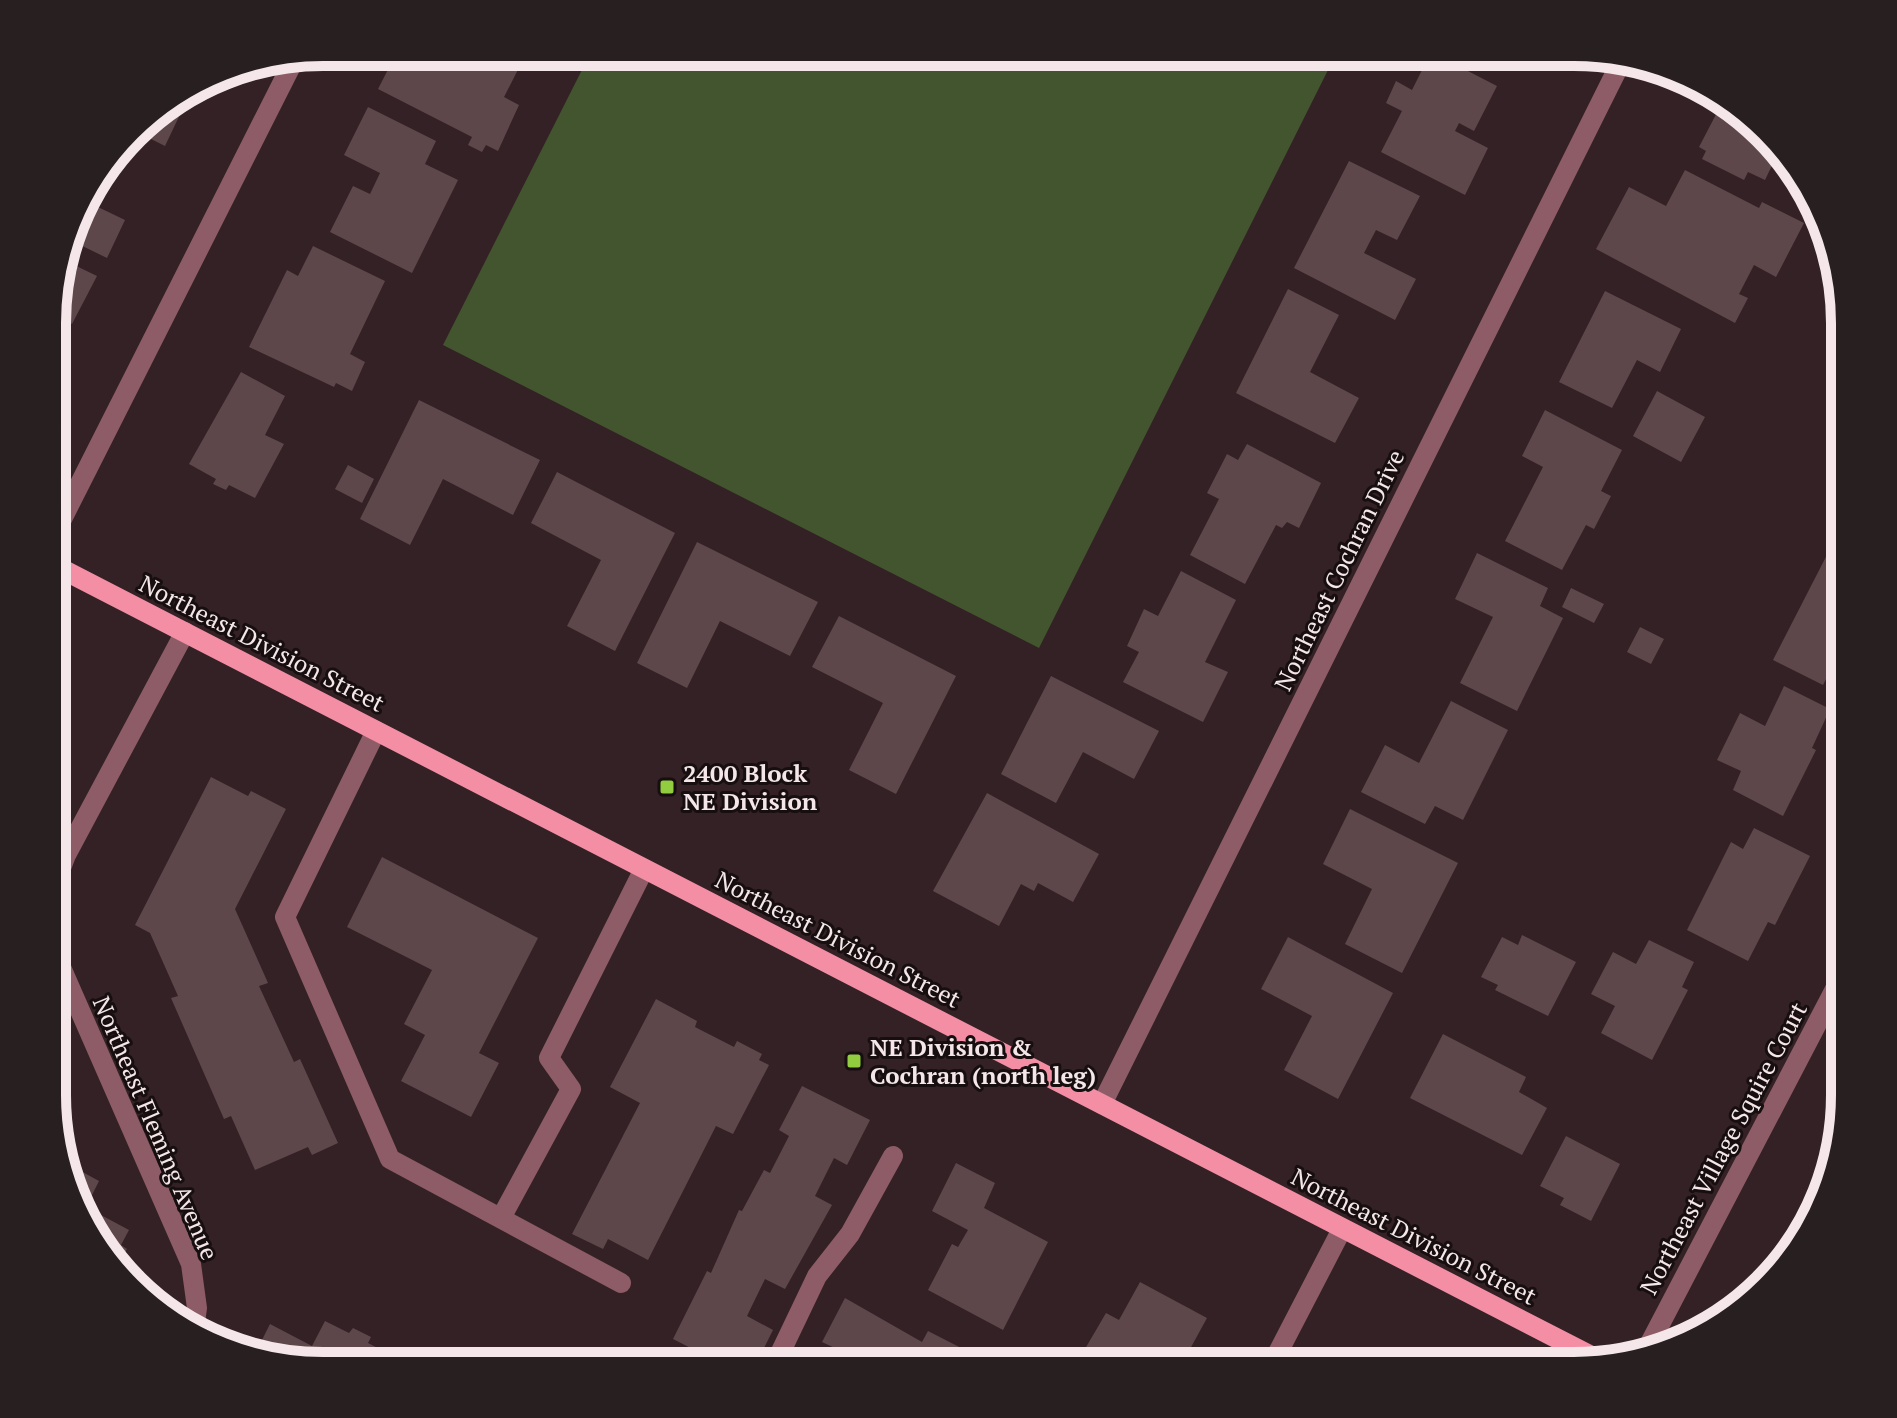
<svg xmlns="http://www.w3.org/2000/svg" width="1897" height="1418" viewBox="0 0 1897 1418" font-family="'PT Serif',serif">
  <rect width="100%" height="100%" fill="#342125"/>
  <!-- grass -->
  <path fill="#43552f" d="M591 52H1337L1039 648 443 345Z"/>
  <!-- building -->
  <path fill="#5d474b" d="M397 52H418L442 63 448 52H527L504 97 519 105 498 151 486 145 482 152 468 145 472 137 378 89Z
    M1431 52 1497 86 1474 131 1459 123 1455 131 1488 148 1465 195 1381 152 1402 111 1386 103 1396 81 1412 90Z
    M1507 53H1537L1531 64Z
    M177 100 185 104 165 146 135 131 145 119Z
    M1723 101 1752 119 1778 153 1765 180 1748 172 1744 180 1702 159 1706 151 1699 147Z
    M368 107 436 141 425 164 458 180 412 273 330 232 353 186 370 194 380 173 344 155Z
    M130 136 98 207 125 220 107 258 70 240 88 188Z
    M1349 161 1420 196 1397 240 1376 230 1364 253 1416 279 1395 320 1294 268Z
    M1685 170 1759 208 1762 202 1804 223 1776 277 1754 265 1739 294 1748 298 1735 323 1596 249 1629 187 1666 206Z
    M313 246 385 281 350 354 365 362 352 391 336 383 334 387 249 347 287 270 298 276Z
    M64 260 97 276 72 324 54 315V287Z
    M1288 289 1339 315 1310 372 1359 398 1335 443 1236 393Z
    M1605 291 1681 329 1660 372 1637 360 1612 408 1559 382Z
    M241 372 285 396 265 435 284 444 255 498 229 485 226 490 213 484 216 479 189 464Z
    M1657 391 1705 417 1681 462 1633 436Z
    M419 400 540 460 513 515 443 479 410 545 360 519Z
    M1545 410 1622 450 1601 491 1611 496 1594 529 1586 525 1562 570 1505 541 1543 467 1522 456Z
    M1247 444 1321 483 1299 528 1287 522 1282 528 1276 525 1245 584 1190 555 1219 499 1207 493 1227 454 1238 460Z
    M1845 452V483L1832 477Z
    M348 465 374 479 362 503 335 489Z
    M557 472 675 533 615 651 567 626 601 560 531 523Z
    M1845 503V532L1833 526Z
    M697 542 818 602 790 656 720 621 687 688 637 663Z
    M1831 547 1845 555V642L1823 685 1773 660Z
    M1477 553 1548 588 1540 606 1563 618 1517 711 1460 683 1493 617 1455 599Z
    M1181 571 1236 600 1205 662 1228 672 1203 722 1123 682 1139 652 1127 646 1144 609 1158 616Z
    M1571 588 1604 604 1594 623 1562 607Z
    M839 616 956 676 896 794 849 770 883 703 812 667Z
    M1640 627 1664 639 1651 664 1627 652Z
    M1051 676 1159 731 1134 779 1083 752 1056 803 1001 774Z
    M1784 686 1830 709 1812 748 1816 750 1783 816 1733 790 1741 771 1717 760 1740 713 1765 726Z
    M1451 701 1508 730 1463 820 1435 806 1425 824 1361 792 1385 745 1419 763Z
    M211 777 248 796 251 791 286 809 235 909 268 983 259 986 294 1062 300 1059 338 1143 312 1155 308 1147 255 1170 231 1116 224 1119 171 998 178 996 150 933 135 925Z
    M987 793 1099 854 1073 902 1038 883 1034 891 1021 884 999 926 933 891Z
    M1350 809 1458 863 1402 973 1345 944 1372 889 1323 864Z
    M1754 828 1810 856 1775 925 1768 922 1748 961 1687 930 1731 842 1743 849Z
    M382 857 538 938 479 1053 499 1063 471 1117 401 1081 425 1035 404 1024 432 970 347 927Z
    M1522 935 1576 962 1548 1016 1495 990 1498 985 1481 977 1502 937 1518 945Z
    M1288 937 1393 993 1338 1099 1284 1070 1312 1016 1261 989Z
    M1649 940 1694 962 1682 987 1688 990 1652 1060 1601 1033 1615 1006 1591 994 1613 952 1636 964Z
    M656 999 697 1021 695 1027 734 1047 737 1041 762 1054 759 1060 769 1065 733 1134 716 1126 648 1260 608 1239 603 1249 572 1234 640 1103 610 1087Z
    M1443 1034 1526 1077 1519 1092 1547 1108 1522 1155 1410 1098Z
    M802 1086 870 1120 847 1165 834 1158 815 1196 832 1205 785 1289 765 1279 747 1316 773 1330 755 1366H726L673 1339 707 1271 711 1273 739 1210 742 1211 764 1170 770 1173 789 1136 779 1130Z
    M1566 1136 1620 1164 1591 1221 1560 1205 1564 1198 1540 1186Z
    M66 1163 99 1181 86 1207 129 1230 121 1245 127 1249 118 1265 80 1215Z
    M956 1163 995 1183 984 1208 1048 1242 1003 1330 928 1290 952 1244 958 1247 968 1230 932 1211Z
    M1140 1282 1207 1318 1184 1360 1177 1356 1172 1366H1075L1106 1313 1119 1320Z
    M845 1298 922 1342 928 1331 971 1353 975 1349 1008 1366H854L858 1359 822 1342Z
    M325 1321 349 1333 353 1328 371 1337 368 1343 411 1365 414 1358 428 1365H306L246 1352 253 1338 261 1342 270 1324 312 1346Z"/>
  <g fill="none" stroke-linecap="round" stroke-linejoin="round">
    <!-- minor -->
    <path stroke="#8d5c66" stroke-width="20" d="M54 535 296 56
      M376 731 285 917 390 1159 621 1283
      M53 889 66 855 185 632
      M53 949 191 1264 197 1308 194 1330
      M1102 1104 1622 60
      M501 1218 571 1089 549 1058 644 869
      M1647 1349 1844 972
      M774 1366 817 1276 850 1234 893 1156
      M1271 1366 1342 1229"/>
    <!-- major -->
    <path stroke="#f38ea5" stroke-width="20" d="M54 565 1599 1360"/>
  </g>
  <!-- markers -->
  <g fill="#92cd3f" stroke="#160e0f" stroke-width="3">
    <rect x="659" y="779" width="16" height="16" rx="4"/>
    <rect x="846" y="1053" width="16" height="16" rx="4"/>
  </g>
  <g text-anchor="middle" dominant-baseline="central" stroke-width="6" stroke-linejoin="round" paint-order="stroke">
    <!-- street labels -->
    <g font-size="24" fill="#f5e7e9" stroke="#160e0f">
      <text transform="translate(1339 570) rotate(-64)">Northeast Cochran Drive</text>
      <text transform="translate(262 643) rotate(27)">Northeast Division Street</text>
      <text transform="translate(838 939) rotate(27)">Northeast Division Street</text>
      <text transform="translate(156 1128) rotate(67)">Northeast Fleming Avenue</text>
      <text transform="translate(1723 1148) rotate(-62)">Northeast Village Squire Court</text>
      <text transform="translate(1414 1236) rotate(27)">Northeast Division Street</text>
    </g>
    <!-- poi labels -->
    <g font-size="24" font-weight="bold" fill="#f5e7e9" stroke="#160e0f" text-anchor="start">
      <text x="683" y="773">2400 Block<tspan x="683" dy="28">NE Division</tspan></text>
      <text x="870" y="1047">NE Division &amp;<tspan x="870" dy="28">Cochran (north leg)</tspan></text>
    </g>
  </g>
  <!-- crop -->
  <path d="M0 0H1897V1418H0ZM323 66H1574A257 257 0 0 1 1831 323V1095A257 257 0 0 1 1574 1352H323A257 257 0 0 1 66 1095V323A257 257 0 0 1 323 66Z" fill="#281f20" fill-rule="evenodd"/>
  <path fill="none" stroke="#f5e7e9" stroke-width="10" d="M323 66H1574A257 257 0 0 1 1831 323V1095A257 257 0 0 1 1574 1352H323A257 257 0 0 1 66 1095V323A257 257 0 0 1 323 66Z"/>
</svg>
